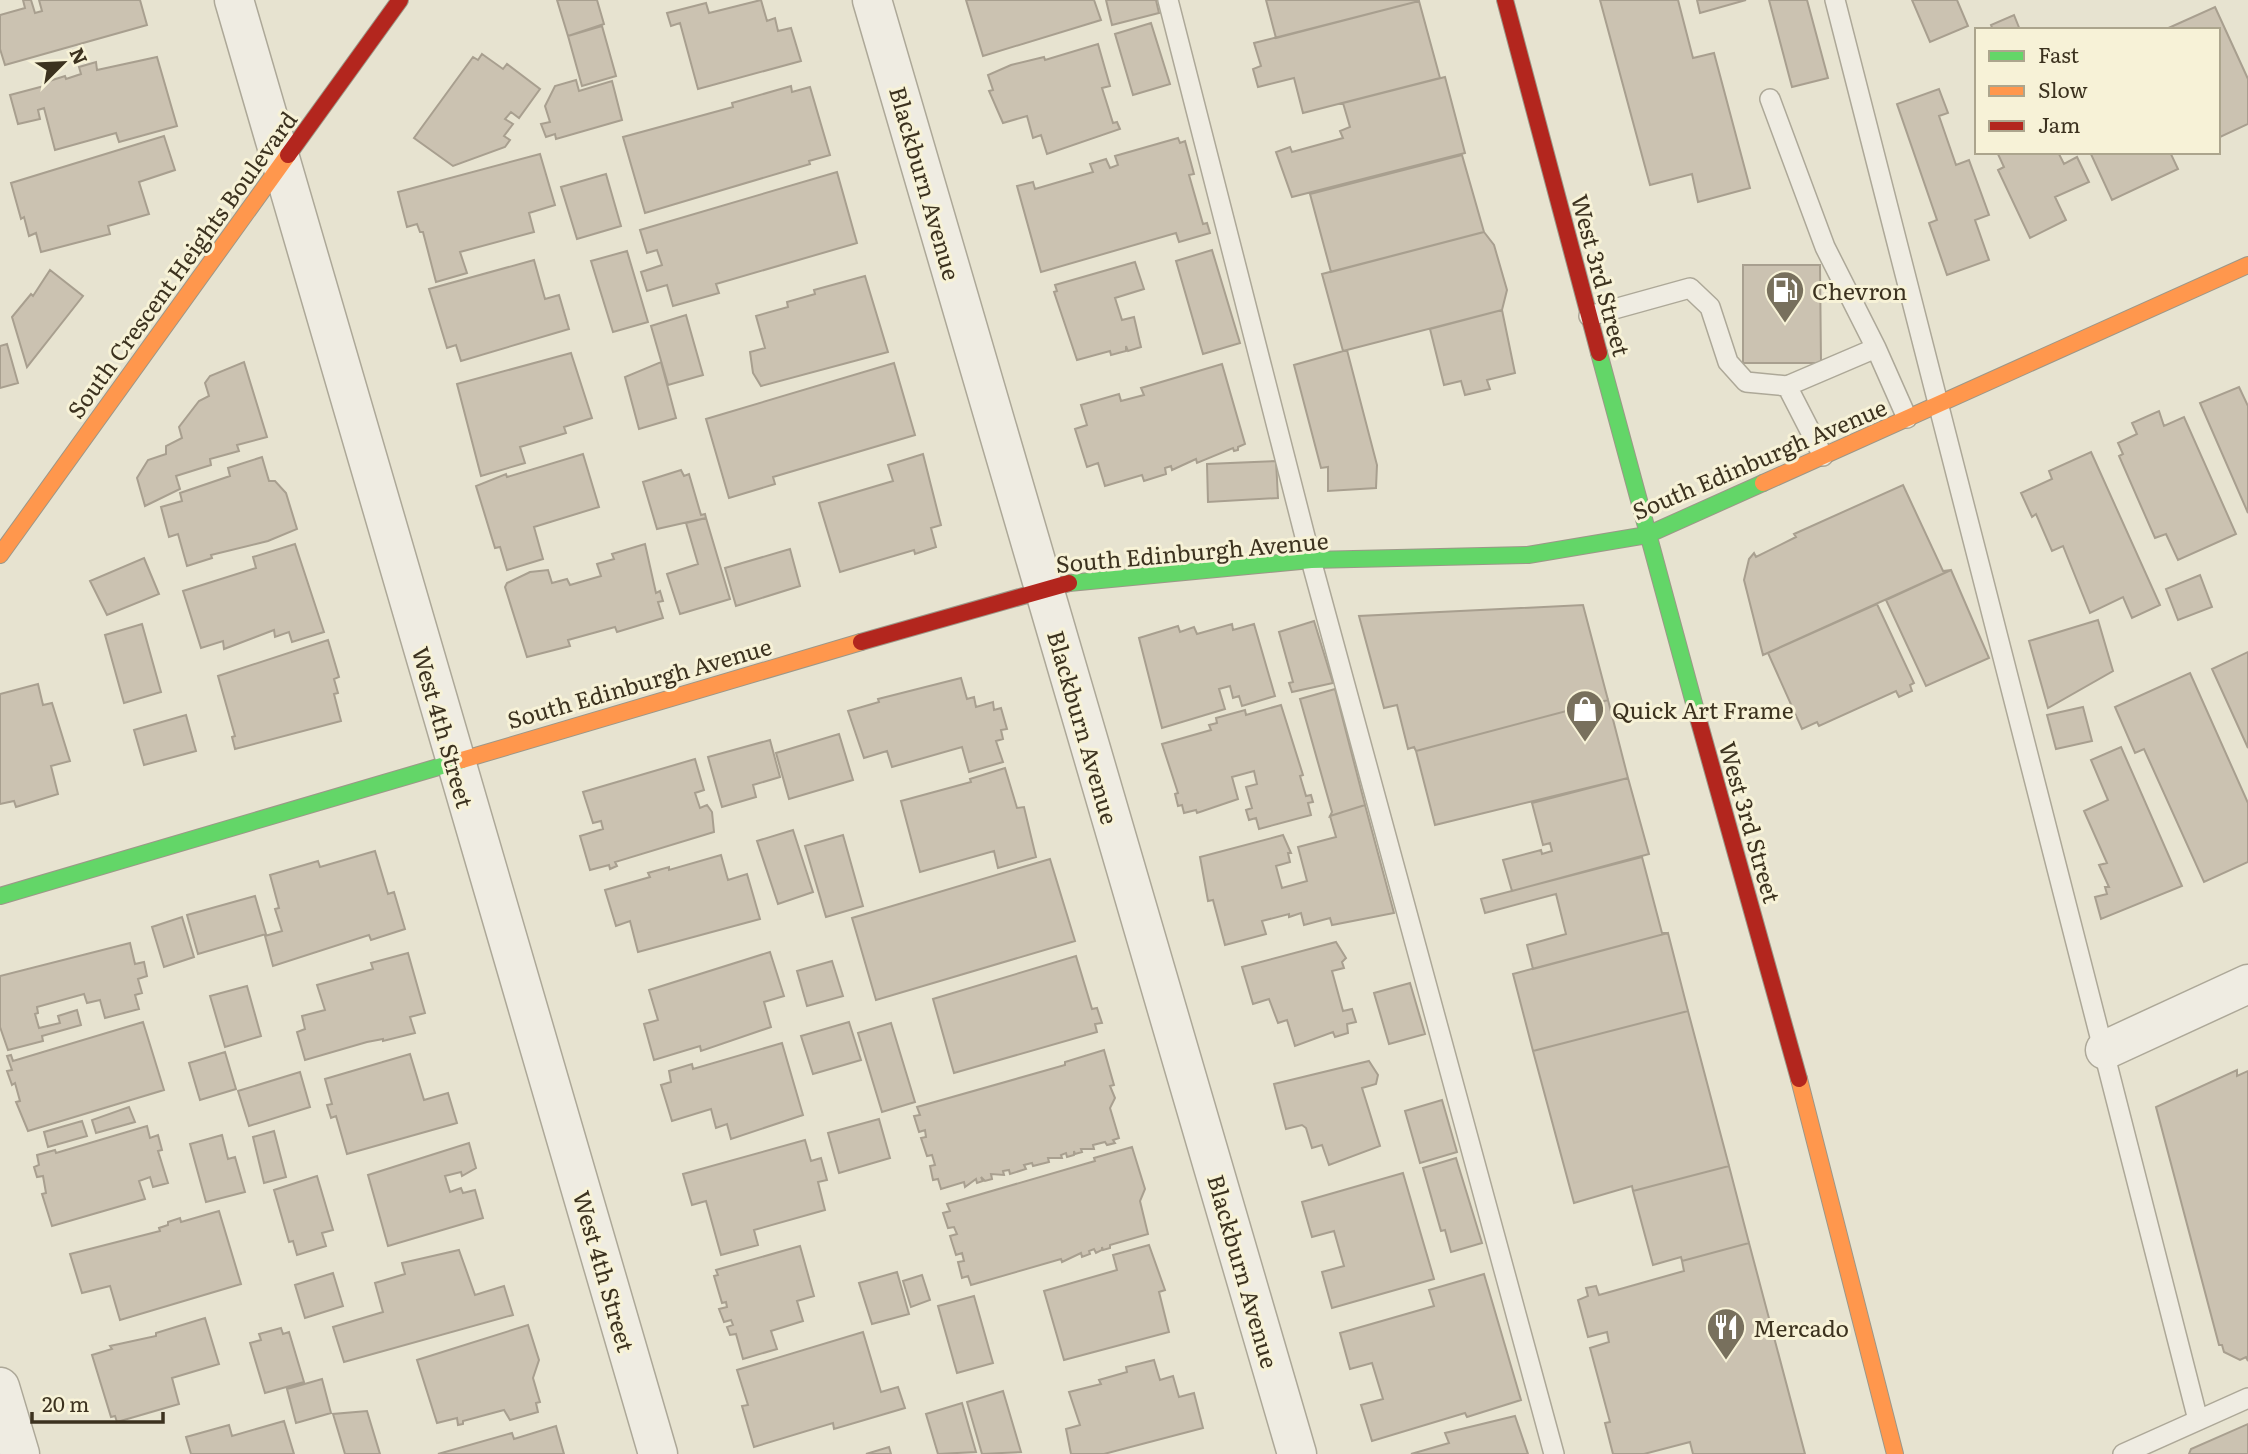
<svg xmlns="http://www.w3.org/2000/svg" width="2248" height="1454" viewBox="0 0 2248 1454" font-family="Literata,serif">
  <rect width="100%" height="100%" fill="#e7e3d0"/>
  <!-- building -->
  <path fill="#cbc2b1" stroke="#a89f8f" stroke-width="2" d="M23 0H31L35 13 42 11 39 0H140L147 25 5 65 0 49V15L25 8Z
    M557 0H597L604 24 568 36Z
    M761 0 767 21 775 18 778 31 791 28 801 61 698 89 680 23 671 26 667 13 706 3 709 13Z
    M966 0H1094L1101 20 983 56Z
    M1106 0H1156L1159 13 1112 25Z
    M1266 0H1419V1L1276 38Z
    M1600 0H1678L1693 58 1714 53 1750 188 1698 202 1692 174 1650 185Z
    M1697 0H1746L1700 13Z
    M1769 0H1807L1828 78 1792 87Z
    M1912 0H1957L1968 26 1930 42Z
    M1419 1 1440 78 1303 113 1294 78 1258 87 1253 69 1261 66 1254 43Z
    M2215 7 2248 79V124L2218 138V30H2164Z
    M2014 15 2020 30H1993L1991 25Z
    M1151 23 1170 84 1133 95 1115 34Z
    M602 26 616 76 582 86 568 36Z
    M1098 44 1110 86 1102 88 1113 123 1117 122 1120 129 1047 154 1041 135 1033 138 1027 116 1003 123 989 91 993 90 988 75 1011 65 1044 57 1045 60Z
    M482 54 503 69 507 64 540 89 519 118 511 112 505 119 513 124 504 136 510 140 505 147 453 166 414 138 473 57 478 60Z
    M157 57 177 126 119 142 116 133 55 150 44 108 38 110 40 119 18 124 10 95 44 86 43 83 65 76 66 79 81 74 79 67 96 62 97 70Z
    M1445 77 1465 153 1292 197 1276 152 1290 147 1292 152 1343 138 1340 131 1350 127 1343 103Z
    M576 80 579 91 612 81 622 120 556 139 555 134 546 137 541 124 550 122 545 106 555 86Z
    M791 86 792 92 810 87 830 155 809 161 810 164 645 213 623 137 733 107 732 103Z
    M1939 89 1948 113 1939 116 1956 165 1969 160 1989 215 1975 220 1989 260 1947 275 1929 223 1937 220 1897 104Z
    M164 136 175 170 139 182 149 214 108 226 110 234 41 252 36 233 29 236 24 217 21 219 11 183Z
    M1178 138 1180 143 1185 141 1194 174 1189 175 1203 224 1207 223 1210 233 1179 242 1176 233 1041 272 1017 186 1033 182 1035 189 1093 172 1090 164 1106 159 1110 168 1118 165 1115 156Z
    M1997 152H2058L2064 164 2077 157 2089 182 2055 197 2066 220 2030 238 1998 170 2004 167Z
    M2090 152H2170L2178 169 2112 200Z
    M540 154 555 205 529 213 534 232 460 252 467 273 436 282 423 232H420L417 224 407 227 398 192Z
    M1462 155 1484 232 1331 272 1310 194Z
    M837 172 857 243 716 284 719 293 673 306 667 285 647 291 641 272 662 265 657 250 647 253 640 230Z
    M606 174 621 226 577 239 561 187Z
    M1484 232 1494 245 1507 290 1502 310 1343 351 1322 274Z
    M1212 250 1240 343 1203 354 1176 261Z
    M627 251 648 322 613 332 591 261Z
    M534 260 545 299 559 295 569 329 461 361 456 345 447 348 429 289Z
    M1135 262 1144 289 1115 298 1122 320 1134 317 1141 347 1128 351 1126 346V351L1111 355 1110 351 1077 360 1054 292 1057 291 1055 285Z
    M1743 265H1820L1821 363H1743Z
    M50 270 83 296 27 367 12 317 31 294 33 296Z
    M865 276 888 352 761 386 753 373 750 352 765 348 756 316 788 307 787 302 815 294 814 290Z
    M1502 310 1515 373 1487 380 1490 389 1465 395 1461 381 1444 385 1430 329Z
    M686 315 703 375 668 385 651 326Z
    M7 344 18 383 0 388V346Z
    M1347 350 1377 465 1376 488 1328 491V467L1321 468 1294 365Z
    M571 353 592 418 564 427 566 433 520 447 525 463 481 476 457 384Z
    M244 362 267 437 237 445 239 451 210 459 211 465 176 476 180 489 145 506 137 478 148 460 166 454V446L182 438 179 427 199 401 209 396 205 383 210 376Z
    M661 362 676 418 639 429 625 377Z
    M894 363 915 435 773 477 775 484 729 498 706 419Z
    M1222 364 1245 444 1238 447V450L1234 451 1233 448 1197 463 1196 459 1172 470 1171 466 1165 468 1166 474 1144 481 1142 475 1105 486 1098 463 1087 467 1075 429 1087 425 1081 405 1119 394 1121 401 1144 395 1141 388Z
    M2239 387 2248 406V513L2200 403Z
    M2159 411 2164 426 2184 417 2236 534 2178 560 2166 534 2155 538 2119 456 2123 454 2118 443 2137 434 2132 423Z
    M2091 452 2160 605 2132 618 2123 597 2090 613 2063 546 2052 551 2036 514 2032 517 2021 493 2052 479 2049 471Z
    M583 454 599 507 534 527 543 559 507 570 500 547 495 548 476 486 506 474 507 477Z
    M923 454 941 525 931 528 936 547 915 554 914 550 840 572 819 503 893 481 888 465Z
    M262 457 269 481H275L286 493 297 529 268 541 211 555 212 558 187 566 178 534 169 537 161 507 182 501 180 493 230 476 228 468Z
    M1276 461 1278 498 1208 502 1207 464Z
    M681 470 684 476 689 474 701 515 705 514 706 518 657 529 643 482Z
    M1903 485 1943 571 1951 570 1763 655 1744 580 1749 559 1754 553 1756 557 1796 537 1794 534Z
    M706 518 730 599 680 614 667 574 698 564 686 523Z
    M295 544 324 632 292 642 289 632 275 637 274 630 224 649 223 641 201 648 183 591 256 568 253 557Z
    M645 544 656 593 660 591 663 601 658 602 663 618 617 632 615 627 568 640 570 646 527 657 505 587 507 583 530 572 548 570 552 583 567 579 570 585 601 576 597 564 614 559 612 554Z
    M790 549 800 586 736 606 725 568Z
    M144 558 159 594 107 615 90 581Z
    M1951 570 1989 658 1926 686 1886 600Z
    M2200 575 2212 607 2178 620 2166 589Z
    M1877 604 1914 683 1910 685 1912 691 1899 697 1896 691 1819 726 1817 722 1802 729 1768 653Z
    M1583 605 1608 700 1416 751 1414 747 1408 749 1397 705 1384 708 1359 616Z
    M2098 620 2113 671 2048 708 2029 641Z
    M1314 621 1333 683 1292 692 1289 683 1293 682 1279 632Z
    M142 624 161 692 124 703 105 635Z
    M1232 624 1233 630 1254 624 1275 696 1242 706 1239 696 1233 698 1230 686 1219 689 1225 709 1162 728 1139 638 1178 626 1180 632 1194 627 1197 634Z
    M328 640 339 677 334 679 338 693 334 694 341 721 235 749 232 737 235 736 218 676Z
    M2248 652V748L2212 669Z
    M2190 673 2248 803V862L2204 882 2144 749 2135 753 2115 707Z
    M961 678 967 699 974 697 976 707 993 702 994 710 1001 708 1007 729 1001 730 1003 739 996 741 1003 762 969 772 962 747 892 767 887 751 864 758 848 711 879 702 878 699Z
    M38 684 43 705 52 703 70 761 51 766 58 794 16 807 14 801 0 804V694Z
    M1335 689 1365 805 1330 816 1332 812 1300 699Z
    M1608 700 1628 778 1435 825 1416 751Z
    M1281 705 1303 775 1300 776 1306 796 1311 795 1313 802 1308 803 1311 815 1259 829 1256 818 1249 820 1246 810 1252 808 1246 787 1257 784 1254 771 1232 777 1238 799 1197 813 1196 810 1184 813 1182 805 1178 806 1175 794 1178 793 1162 744 1211 730 1209 725 1217 723 1216 718 1245 710 1246 715Z
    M2083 707 2092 741 2056 749 2047 715Z
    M186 715 196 751 144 765 134 730Z
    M839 734 853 780 789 799 776 753Z
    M770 740 780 777 753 785 756 797 722 807 708 757Z
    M2121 747 2182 886 2101 919 2095 897 2107 894 2105 887H2109L2099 865 2107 863 2084 811 2108 800 2091 760Z
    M695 759 704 790 695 793 700 808 707 805 712 812 714 832 615 862 617 866 610 869 609 865 590 870 580 836 603 829 601 821 593 823 583 792Z
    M1005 768 1017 808 1024 807 1036 857 998 868 994 851 920 872 901 801 971 782 970 779Z
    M1628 778 1649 854 1512 891 1503 860 1541 850 1542 854 1552 851 1550 843 1543 845 1532 803Z
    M1365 805 1394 913 1332 925 1330 918 1304 925 1301 913 1289 917V914L1262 921 1266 934 1225 945 1213 900 1208 901 1200 857 1283 835 1291 853H1288L1290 862 1276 866 1282 888 1307 881 1298 847 1336 837 1330 816Z
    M793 830 813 892 778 904 757 841Z
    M843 835 863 906 826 917 805 846Z
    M375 851 388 894 394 892 405 929 371 940 369 935 273 966 265 936 282 931 275 909 279 908 270 875 318 861 320 867Z
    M721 855 728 880 747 874 760 919 638 952 630 921 616 926 605 890 650 877 648 873 669 867V870Z
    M1642 857 1662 933H1668L1533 969 1527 945 1566 934 1556 894 1485 913 1481 899Z
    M1050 859 1075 941 876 1000 852 918Z
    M255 896 266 934 198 954 187 915Z
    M182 917 194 957 164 967 152 927Z
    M1668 933 1688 1011 1533 1051 1513 974Z
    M1336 942 1346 958 1342 962 1344 968 1332 971 1343 1011 1352 1009 1356 1022 1347 1024 1348 1033 1335 1037 1333 1032 1295 1046 1287 1020 1278 1023 1269 999 1253 1004 1242 967Z
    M130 943 135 964 144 962 147 976 138 979 142 993 135 995 139 1009 105 1018 100 1000 87 1003 84 994 37 1007 38 1013 35 1014 39 1028 60 1023 58 1016 77 1010 81 1025 42 1036 43 1041 8 1050 0 1027V976Z
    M770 952 784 996 764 1002 771 1027 701 1051 700 1046 654 1060 644 1024 658 1020 649 990Z
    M408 953 425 1013 410 1017 415 1033 383 1041V1039L367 1042 305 1060 297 1032 305 1029 302 1016 325 1010 317 985 373 969 371 963Z
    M1076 956 1092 1009 1097 1008 1102 1023 1095 1024 1097 1032 954 1073 933 999Z
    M832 961 843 996 807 1006 797 971Z
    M1410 983 1425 1034 1389 1044 1374 993Z
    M247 986 261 1036 225 1047 210 996Z
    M1688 1011 1729 1166 1633 1191 1632 1186 1574 1203 1533 1051Z
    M143 1022 164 1090 28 1131 16 1102 20 1101 15 1083 12 1085 7 1071 12 1070 7 1056 11 1055 13 1061Z
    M849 1022 861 1060 813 1074 801 1036Z
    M891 1023 915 1102 882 1112 858 1033Z
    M782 1043 803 1115 731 1139 727 1124 716 1128 711 1109 672 1121 661 1085 671 1082 669 1071 692 1064 693 1069Z
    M1104 1050 1114 1085 1110 1086 1115 1098 1110 1108 1119 1138 1113 1140 1115 1143 1107 1145 1105 1142 1093 1145 1094 1149H1081L1082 1152 1075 1154 1074 1151V1155L1067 1157 1066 1153 1061 1155 1062 1158H1048L1049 1162 1033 1166 1032 1163 1024 1165 1026 1169 1010 1174 1009 1170 1003 1171 1004 1175 991 1174 992 1179 985 1181 981 1177 983 1181 977 1183 976 1179 965 1187 964 1182 941 1189 938 1179 933 1180 930 1166 935 1165 932 1155 927 1156 921 1138 926 1137 925 1130 919 1132 914 1116 920 1115 917 1107 1065 1065V1062Z
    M225 1052 236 1089 200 1100 189 1063Z
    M410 1054 424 1100 448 1093 457 1123 347 1154 336 1116 331 1118 327 1105 332 1104 325 1079Z
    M1369 1061 1378 1075 1376 1084 1362 1088 1380 1146 1329 1165 1322 1145 1312 1148 1306 1128 1302 1125 1286 1129 1274 1084Z
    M2237 1070V1076L2248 1071V1361L2246 1357 2240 1360 2224 1352 2222 1345H2219L2156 1107Z
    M300 1072 310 1107 249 1126 238 1091Z
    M1442 1100 1457 1152 1420 1163 1405 1111Z
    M129 1107 135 1122 96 1133 92 1120Z
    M879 1119 890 1158 839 1173 828 1133Z
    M82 1121 87 1136 48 1147 44 1132Z
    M147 1126 150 1138 158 1135 162 1150 158 1151 168 1183 153 1187 150 1177 139 1181 145 1199 52 1226 42 1194 46 1193 43 1176 37 1177 34 1167 39 1165 37 1155 55 1150 56 1153Z
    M274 1131 286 1177 264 1183 253 1137Z
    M222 1135 228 1159 235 1157 245 1192 206 1202 190 1144Z
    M805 1140 811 1161 821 1158 827 1180 818 1182 825 1210 754 1230 758 1245 721 1255 706 1201 692 1205 683 1174Z
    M469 1143 476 1168 462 1176 461 1172 445 1176 450 1192 461 1188 463 1193 475 1190 483 1218 388 1246 368 1175Z
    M1132 1147 1145 1189 1140 1201 1148 1234 1110 1245V1248L1103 1250 1102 1247V1250L1096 1253 1094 1249 1089 1251 1090 1254 1082 1257 1081 1253 1062 1262 1061 1259 971 1285 968 1276 962 1278 958 1262 964 1261 962 1253 956 1255 950 1236 957 1234 954 1227 948 1228 943 1213 950 1211 947 1204 1095 1161 1094 1158Z
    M1456 1158 1482 1243 1451 1252 1445 1230 1441 1231 1423 1168Z
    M1729 1166 1749 1243 1682 1261 1681 1257 1653 1265 1633 1191Z
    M1403 1173 1434 1279 1332 1308 1322 1272 1344 1266 1334 1231 1312 1237 1302 1202Z
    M317 1176 333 1230 322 1233 326 1246 297 1255 293 1241 289 1242 274 1190Z
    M219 1211 241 1284 120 1320 110 1286 82 1293 70 1254 160 1231 159 1228 168 1225V1222L180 1218 181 1222Z
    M1749 1243 1805 1454H1693L1690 1442 1644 1454H1613L1605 1423 1610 1422 1590 1348 1609 1342 1607 1332 1588 1337 1578 1300 1588 1296 1586 1288 1596 1286 1599 1295 1684 1271 1682 1261Z
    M1149 1245 1165 1290 1159 1292 1169 1332 1064 1360 1044 1291 1117 1270 1113 1255Z
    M800 1246 814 1296 797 1301 803 1321 771 1331 777 1349 743 1359 736 1334 730 1335 727 1327 733 1325 731 1320 724 1322 719 1309 727 1307 726 1302 722 1303 714 1276 718 1275 716 1270Z
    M459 1250 475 1295 504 1286 513 1315 344 1362 333 1327 383 1312 375 1283 405 1274 402 1263Z
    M897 1272 909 1314 872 1324 859 1283Z
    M333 1273 343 1306 305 1318 295 1285Z
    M1484 1274 1521 1400 1467 1417 1465 1413 1372 1441 1361 1405 1383 1399 1372 1363 1350 1369 1340 1333 1434 1306 1429 1290Z
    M922 1275 930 1300 911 1307 903 1281Z
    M974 1296 993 1363 957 1373 938 1306Z
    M205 1318 219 1364 172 1378 179 1404 117 1422 115 1416 111 1417 92 1355 112 1349 110 1346 156 1336V1333Z
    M528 1325 539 1360 533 1378 540 1402 536 1403 538 1412 510 1420 504 1410 463 1421V1424L458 1425 457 1418 437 1423 417 1360Z
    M281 1328 283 1334 289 1332 304 1382 265 1393 250 1343 261 1340 259 1334Z
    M863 1332 881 1392 898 1387 905 1408 834 1429 833 1423 754 1447 742 1406 748 1405 737 1370Z
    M1154 1360 1160 1380 1173 1376 1179 1397 1194 1393 1203 1428 1104 1454H1071L1066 1429 1080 1425 1069 1392 1101 1384 1099 1380 1127 1372 1126 1367Z
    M322 1379 331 1413 296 1423 287 1389Z
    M1003 1391 1021 1452 982 1454 967 1402Z
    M962 1403 976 1452 938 1454 926 1414Z
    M367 1411 380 1454H345L333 1414Z
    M1515 1416 1528 1454H1411L1449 1443 1445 1433Z
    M284 1421 294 1454H191L186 1437 229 1425 232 1436Z
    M2248 1424V1454H2189L2191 1449Z
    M556 1426 564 1454H438L512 1433 514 1439Z
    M889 1447 891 1454H866Z"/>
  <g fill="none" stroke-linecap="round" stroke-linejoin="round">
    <!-- lane casing -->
    <g stroke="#ada898" stroke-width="22">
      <path id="lane" d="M1168 0 1311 560 1554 1454
        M1835 0 2198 1420
        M1770 99 1825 247 1876 348
        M1589 316 1690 288 1710 307 1728 362 1746 382 1787 386 1876 348 1907 418
        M1787 386 1823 456
        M2123 1454 2248 1398"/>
    </g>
    <!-- street casing -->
    <g stroke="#ada898" stroke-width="41">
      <path id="street" d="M234 0 658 1454
        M872 0 1297 1454
        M2105 1050 2248 984
        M0 1387 20 1454"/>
    </g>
    <!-- fast casing -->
    <g stroke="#9c9788" stroke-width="18">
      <path id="fast" d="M1599 353 1698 718
        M1069 583 1311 560 1528 555 1647 535 1763 483
        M0 896 462 760"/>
    </g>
    <!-- slow casing -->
    <g stroke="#9c9788" stroke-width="18">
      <path id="slow" d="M1763 483 2248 265
        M0 555 288 155
        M462 760 861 642
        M1799 1079 1895 1454"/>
    </g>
    <!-- jam casing -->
    <g stroke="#9c9788" stroke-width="18">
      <path id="jam" d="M1505 0 1599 353
        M288 155 400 0
        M861 642 1069 583
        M1698 718 1799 1079"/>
    </g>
    <!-- lane -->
    <use href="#lane" stroke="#efece2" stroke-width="19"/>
    <!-- street -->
    <use href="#street" stroke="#efece2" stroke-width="38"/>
    <!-- fast -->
    <use href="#fast" stroke="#63d668" stroke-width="16"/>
    <!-- slow -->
    <use href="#slow" stroke="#ff974d" stroke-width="16"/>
    <!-- jam -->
    <use href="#jam" stroke="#b3261e" stroke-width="16"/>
  </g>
  <!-- icons -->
  <defs>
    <g id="fuel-pin" transform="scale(2.0125)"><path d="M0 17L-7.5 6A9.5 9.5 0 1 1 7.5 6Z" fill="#78705d" stroke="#f7f2d7"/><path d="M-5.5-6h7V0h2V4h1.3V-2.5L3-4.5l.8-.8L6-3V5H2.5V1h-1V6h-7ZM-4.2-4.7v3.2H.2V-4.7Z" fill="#fff"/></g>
    <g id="shop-pin" transform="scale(2.0125)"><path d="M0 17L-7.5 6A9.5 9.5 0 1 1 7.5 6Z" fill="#78705d" stroke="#f7f2d7"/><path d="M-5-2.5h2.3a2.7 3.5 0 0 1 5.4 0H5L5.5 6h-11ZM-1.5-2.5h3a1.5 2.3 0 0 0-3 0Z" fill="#fff"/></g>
    <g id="restaurant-pin" transform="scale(2.0125)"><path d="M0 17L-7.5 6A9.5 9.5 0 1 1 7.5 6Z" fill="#78705d" stroke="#f7f2d7"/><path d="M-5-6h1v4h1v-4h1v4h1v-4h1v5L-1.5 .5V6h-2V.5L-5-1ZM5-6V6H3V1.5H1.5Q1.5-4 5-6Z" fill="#fff"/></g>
  </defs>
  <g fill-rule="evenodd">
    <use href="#fuel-pin" x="1785" y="290"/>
    <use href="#shop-pin" x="1585" y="709"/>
    <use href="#restaurant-pin" x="1726" y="1327"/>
  </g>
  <g text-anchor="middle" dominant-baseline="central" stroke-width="6" stroke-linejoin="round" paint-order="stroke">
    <!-- street labels -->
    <g font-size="23" fill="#3c321f" stroke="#f7f2d7">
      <text transform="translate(926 183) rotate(74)">Blackburn Avenue</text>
      <text transform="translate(181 264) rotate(-54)">South Crescent Heights Boulevard</text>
      <text transform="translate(1602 275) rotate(75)">West 3rd Street</text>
      <text transform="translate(1759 458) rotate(-23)">South Edinburgh Avenue</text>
      <text transform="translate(1192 551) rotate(-5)">South Edinburgh Avenue</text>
      <text transform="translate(639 682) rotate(-16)">South Edinburgh Avenue</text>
      <text transform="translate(444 727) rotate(74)">West 4th Street</text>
      <text transform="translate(1084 727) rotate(74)">Blackburn Avenue</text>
      <text transform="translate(1751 822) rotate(74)">West 3rd Street</text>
      <text transform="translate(605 1271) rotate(74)">West 4th Street</text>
      <text transform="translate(1244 1271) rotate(74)">Blackburn Avenue</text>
    </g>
    <!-- poi labels -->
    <g font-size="23" fill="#3c321f" stroke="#f7f2d7" text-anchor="start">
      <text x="1812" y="290">Chevron</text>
      <text x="1612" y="709">Quick Art Frame</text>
      <text x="1753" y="1327">Mercado</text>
    </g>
  </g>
  <!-- legend -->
  <rect x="1975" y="28" width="245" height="126" fill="#f7f2d7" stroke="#aca58d" stroke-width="2"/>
  <rect x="1989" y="51" width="35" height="10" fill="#63d668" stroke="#aca58d" stroke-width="2"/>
  <text x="2038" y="63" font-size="21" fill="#3c321f">Fast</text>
  <rect x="1989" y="86" width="35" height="10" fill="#ff974d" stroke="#aca58d" stroke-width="2"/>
  <text x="2038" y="98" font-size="21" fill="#3c321f">Slow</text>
  <rect x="1989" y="121" width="35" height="10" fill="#b3261e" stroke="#aca58d" stroke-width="2"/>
  <text x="2038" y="133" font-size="21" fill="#3c321f">Jam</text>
  <!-- north arrow -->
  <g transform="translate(63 63) rotate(66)" stroke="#f7f2d7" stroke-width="5" paint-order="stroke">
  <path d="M0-5L12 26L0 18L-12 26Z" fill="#3c321f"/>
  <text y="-10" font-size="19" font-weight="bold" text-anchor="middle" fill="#3c321f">N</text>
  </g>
  <!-- scale -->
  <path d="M32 1412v10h131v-10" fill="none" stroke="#3c321f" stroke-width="3.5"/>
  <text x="42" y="1412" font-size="21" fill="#3c321f" stroke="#f7f2d7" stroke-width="5" paint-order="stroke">20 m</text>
</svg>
